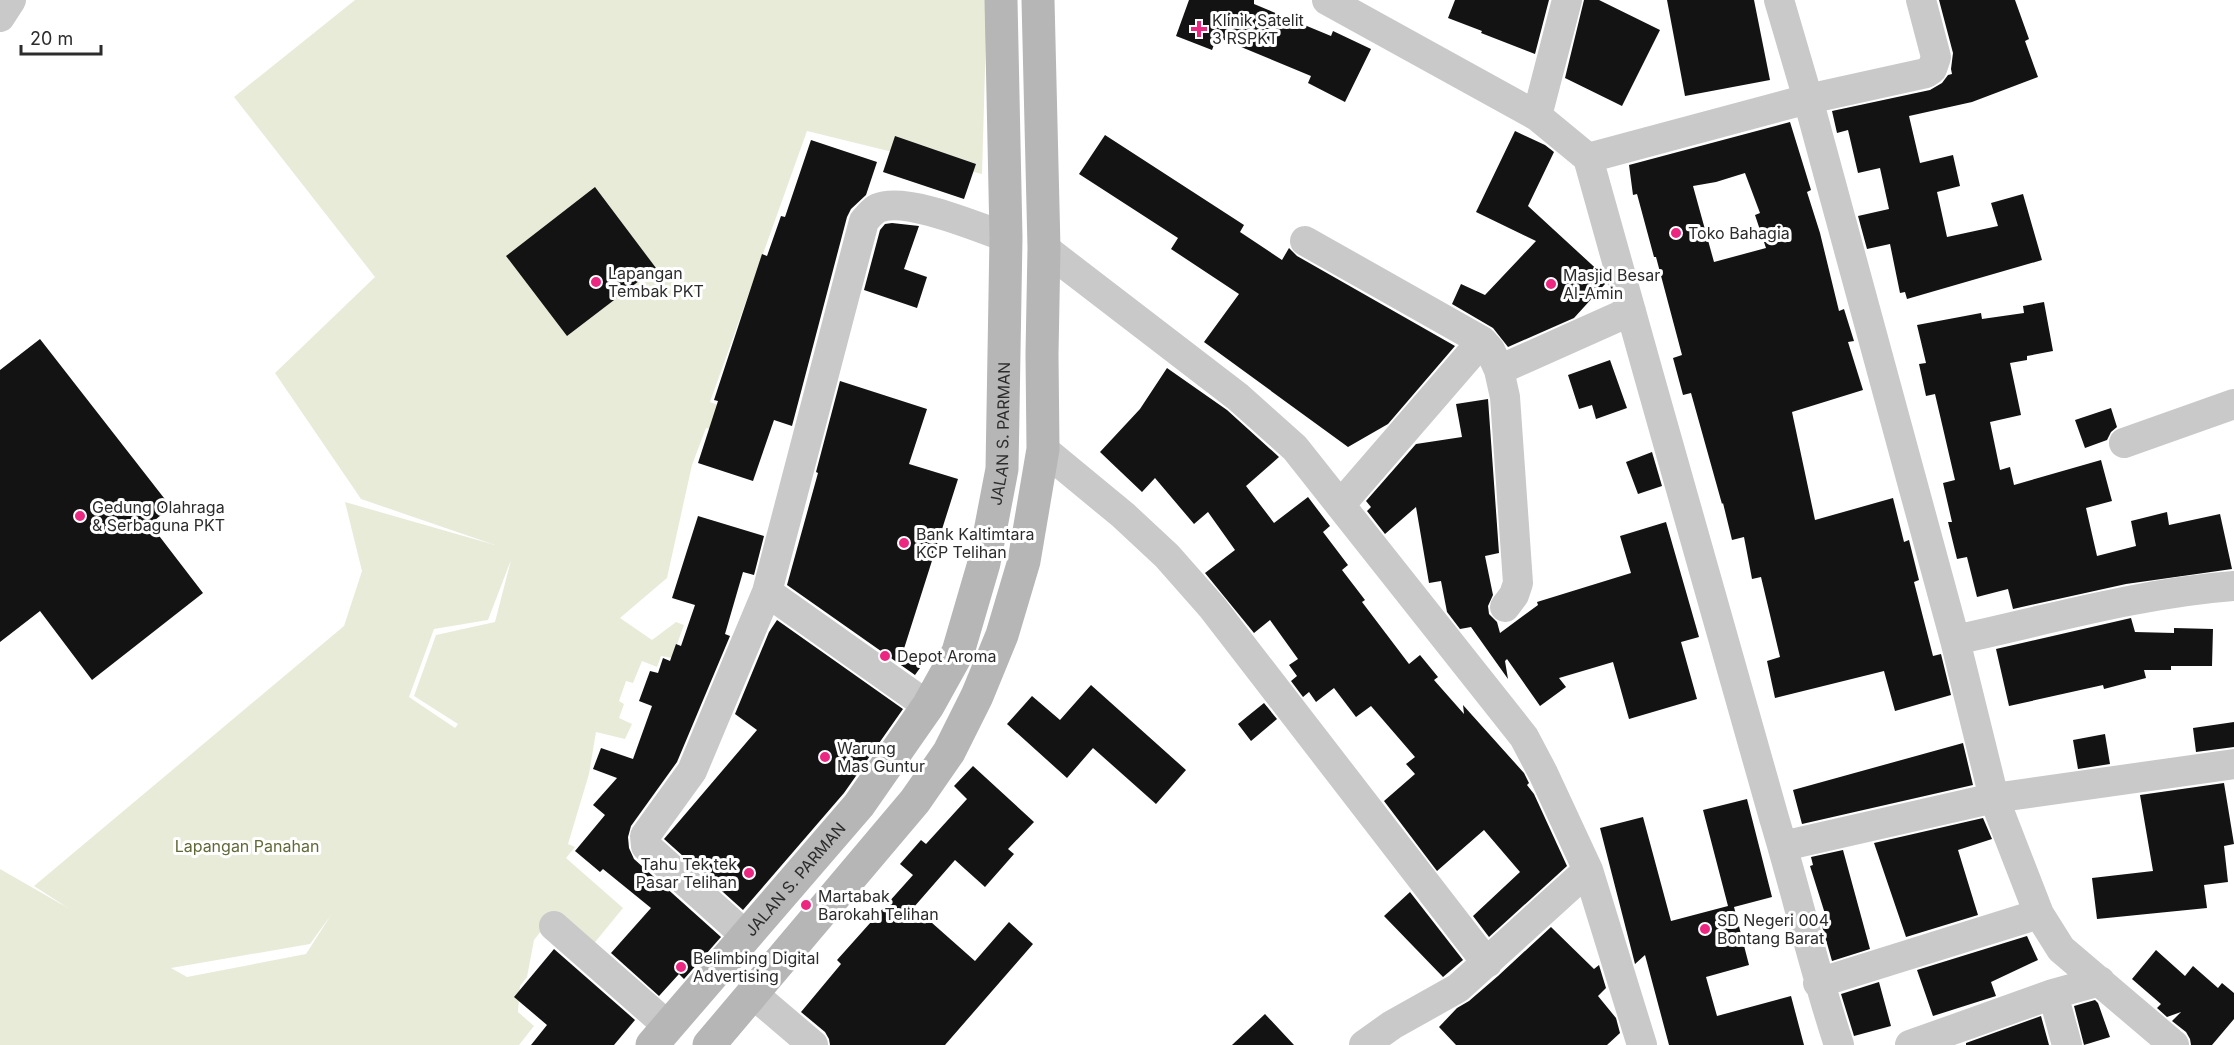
<svg xmlns="http://www.w3.org/2000/svg" width="2234" height="1045" viewBox="0 0 2234 1045" font-family="Inter,sans-serif">
  <rect width="100%" height="100%" fill="#fff"/>
  <!-- green -->
  <path fill="#e9ebd9" fill-rule="evenodd" d="M355 0H987L982 174 807 131 710 402 742 414 736 436 706 428 692 465 667 578 620 618 652 640 676 622 684 625 672 658 661 656 657 667 642 661 633 683 626 681 619 701 624 704 619 718 632 724 625 739 596 732 589 774 568 844 575 847 566 858 623 908 587 952 549 921 534 940 527 977 520 986 518 1012 534 1026 519 1045H0V869L68 908 34 886 344 626 362 571 345 502 495 545 361 499 275 373 375 277 234 97ZM511 560 495 622 436 635 414 696 458 724 455 728 409 697 434 629 488 620ZM331 915 306 954 187 977 171 968 310 944Z"/>
  <!-- building -->
  <path fill="#131313" fill-rule="evenodd" d="M1189 0H1254V4L1331 36 1333 31 1371 49 1345 102 1308 83 1311 76 1217 37 1212 50 1176 36Z
    M1455 0H1549L1535 54 1481 33 1482 31 1448 18Z
    M1584 0H1599L1660 30 1622 106 1565 78Z
    M1667 0H1754L1770 80 1685 96Z
    M1939 0H2015L2029 39 2025 41 2038 77 1972 102 1909 116 1920 163 1953 155 1960 186 1937 192 1947 237 1998 226 1991 203 2023 194 2042 260 1907 299 1905 292 1900 293 1890 244 1867 249 1858 216 1889 209 1880 168 1858 173 1848 130 1837 133 1832 111 1930 90 1942 83 1948 75 1952 74 1951 69 1953 53Z
    M1790 122 1811 190 1807 192 1820 233 1839 311 1844 309 1854 341 1848 342 1863 390 1792 412 1815 520 1893 498 1904 542 1909 540 1919 580 1914 582 1933 656 1941 654 1951 695 1895 711 1884 671 1775 698 1767 661 1780 657 1761 577 1752 579 1744 537 1732 540 1723 503 1722 504 1691 393 1683 395 1673 358 1682 355 1656 257H1654L1637 194 1633 195 1629 165ZM1745 173 1760 213 1755 215 1766 248 1714 262 1693 186 1716 182Z
    M1515 131 1545 145 1554 152 1528 206 1603 275 1605 284 1574 318 1508 347 1493 328 1452 304 1461 284 1485 295 1536 241 1476 212Z
    M1105 135 1244 225 1240 232 1282 260 1289 248 1297 256 1455 346 1388 424 1348 447 1204 342 1239 294 1171 249 1178 238 1079 174Z
    M895 136 976 164 964 199 883 172Z
    M811 140 877 162 866 195 851 209 847 217 792 426 774 420 753 481 698 463 718 401 714 400 762 254 767 256 781 216 785 217Z
    M595 187 656 268 567 336 506 256Z
    M892 223 919 226 904 269 927 277 917 308 864 290 880 230 885 224Z
    M2044 302 2053 351 2027 356V360L2010 363 2021 415 1990 422 2000 470 2010 467 2014 485 2101 460 2112 501 2086 508 2097 556 2136 546 2131 521 2167 512 2169 525 2220 514 2232 569 2126 584 2013 609 2008 589 1977 597 1967 557 1957 559 1948 522H1952L1943 483 1955 480 1935 394 1926 396 1919 364 1926 363 1917 325 1981 313 1982 319 2024 313 2023 306Z
    M40 339 171 507 150 524 203 593 92 680 40 611 0 642V370Z
    M1610 360 1627 408 1596 419 1592 405 1579 409 1568 375Z
    M1167 368 1227 410 1279 457 1246 486 1274 523 1308 497 1330 526 1323 532 1348 565 1342 570 1365 600 1362 602 1409 664 1420 655 1438 677 1434 680 1464 714 1463 705 1524 773 1529 783 1527 785 1534 794 1567 866 1489 937 1473 916 1520 872 1484 830 1437 871 1384 801 1415 774 1406 764 1415 757 1371 706 1356 717 1334 688 1316 702 1309 692 1303 697 1291 681 1297 676 1289 665 1298 659 1270 620 1254 633 1205 573 1235 550 1208 512 1194 524 1155 478 1142 492 1100 452 1140 409Z
    M840 381 927 409 909 464 958 479 902 655 920 668 915 675 787 585 818 473 816 472Z
    M1488 399 1499 553 1485 556 1493 595 1488 606 1489 614 1497 622 1500 633 1538 605 1537 602 1631 573 1620 536 1666 522 1699 637 1681 642 1697 699 1629 719 1613 662 1559 678 1566 687 1540 706 1507 659 1505 661 1508 679 1471 627 1460 629 1447 612 1441 581 1429 583 1416 507 1385 534 1367 511 1371 507 1366 501 1416 444 1462 437 1456 404Z
    M2111 408 2117 427 2111 432 2107 440 2085 448 2075 420Z
    M1652 452 1662 486 1638 494 1626 462Z
    M698 516 764 536 754 575 743 572 725 634 730 636 677 762 631 826 628 837 629 848 634 859 721 937 684 979 679 974 659 996 611 953 651 908 603 869 600 872 575 851 605 815 593 805 617 778 593 769 601 748 633 759 652 706 639 701 650 671 658 673 663 658 670 661 676 644 681 646 695 605 672 598Z
    M2131 618 2135 632 2174 633V628L2213 629 2212 666H2171V670H2144L2146 678 2104 689 2103 685 2009 706 1996 649Z
    M777 620 903 709 844 793 743 910 664 839 757 730 735 714 769 632Z
    M1091 685 1186 770 1156 804 1093 748 1067 778 1007 724 1032 696 1060 720Z
    M1264 703 1277 719 1251 741 1238 724Z
    M2234 722V747L2196 752 2193 728Z
    M2105 734 2110 764 2078 769 2073 740Z
    M1963 743 1973 785 1802 824 1793 790Z
    M973 766 1034 822 1008 849 1014 854 985 887 955 860 914 907 975 961 1009 922 1033 944 945 1045H830L829 1039 825 1032 801 1012 841 964 837 960 913 875 900 864 921 840 926 844 967 799 954 786Z
    M2224 783 2234 844 2224 846 2228 882 2204 885 2207 908 2097 919 2092 878 2153 871 2140 795Z
    M1747 799 1772 897 1734 907 1749 965 1706 977 1717 1016 1791 996 1804 1045H1669L1645 955 1635 964 1600 828 1643 817 1671 921 1728 906 1703 810Z
    M1983 818 1992 839 1958 850 1978 915 1906 937 1874 843Z
    M1843 850 1870 949 1832 961 1820 919 1826 917 1810 866 1813 865 1811 857Z
    M1410 892 1463 960 1443 977 1384 916Z
    M1551 927 1594 969 1599 965 1606 988 1598 996 1616 1018 1620 1033 1607 1045H1456L1439 1027 1457 1008 1469 1001 1498 976Z
    M2027 936 2038 960 1991 982 1996 996 1933 1016 1917 970Z
    M554 949 635 1020 614 1045H531L547 1025 514 997Z
    M2156 950 2185 976 2193 966 2218 988 2222 983 2234 993V1019L2212 1045H2191L2190 1039 2186 1032 2172 1021 2181 1012 2167 1017 2157 1008 2161 1004 2132 979Z
    M1879 982 1891 1026 1854 1036 1841 994Z
    M2095 1000 2098 1003 2110 1037 2084 1045 2074 1006Z
    M1265 1014 1294 1045H1232Z
    M2041 1016 2049 1045H1966V1043Z"/>
  <g fill="none" stroke-linecap="round" stroke-linejoin="round">
    <!-- street -->
    <path stroke="#c9c9c9" stroke-width="30" d="M1327 0 1537 116 1588 158C1650 378 1710 598 1774 818 1797 894 1814 970 1839 1045
      M1779 0 1808 99 1955 640 1994 798 2039 914 2061 949 2174 1045
      M0 17 11 0
      M1537 116 1567 0
      M1588 158 1808 99 1926 73 1932 69 1936 57 1921 0
      M1305 241 1482 341 1490 350 1499 370 1505 397 1518 583 1514 595 1505 607
      M1044 248 1238 397 1295 448 1524 737 1543 773 1588 870 1642 1045
      M1499 370 1631 311
      M2124 443 2234 404
      M1043 449 1123 515 1167 556 1212 607 1487 963
      M1341 504 1482 341
      M767 592 928 706
      M1955 640C2047 620 2140 593 2234 586
      M1783 846 1994 798 2234 764
      M554 926 668 1026
      M746 936 646 846 645 836 692 771 767 592 864 221C868 217 872 211 878 208 905 196 977 227 1006 237
      M1818 983 2039 914
      M753 994 813 1045
      M2053 994 2067 1045
      M1364 1045 1392 1025 1458 988 1588 870
      M1910 1045 2053 994 2100 981"/>
    <!-- secondary -->
    <g stroke="#b6b6b6" stroke-width="33">
      <path id="s1" d="M652 1045 859 805 928 706 958 652 984 563 1002 469 1006 237 1001 0"/>
      <path d="M709 1045 915 801 949 752 977 696 1002 635 1024 561 1043 449 1042 354 1044 248 1038 0"/>
    </g>
  </g>
  <!-- markers -->
  <g fill="#eb2782" stroke="#fff" stroke-width="2">
    <path d="M1196 20h6v6h6v6h-6v6h-6v-6h-6v-6h6z"/>
    <circle cx="1676" cy="233" r="6"/>
    <circle cx="596" cy="282" r="6"/>
    <circle cx="1551" cy="284" r="6"/>
    <circle cx="80" cy="516" r="6"/>
    <circle cx="904" cy="543" r="6"/>
    <circle cx="885" cy="656" r="6"/>
    <circle cx="825" cy="757" r="6"/>
    <circle cx="749" cy="873" r="6"/>
    <circle cx="806" cy="905" r="6"/>
    <circle cx="1705" cy="929" r="6"/>
    <circle cx="681" cy="967" r="6"/>
  </g>
  <g text-anchor="middle" dominant-baseline="central" stroke-width="6" stroke-linejoin="round" paint-order="stroke">
    <!-- poi labels -->
    <g font-size="16" fill="#2c2c2c" stroke="#fff" text-anchor="start">
      <text x="1212" y="20">Klinik Satelit<tspan x="1212" dy="18">3 RSPKT</tspan></text>
      <text x="1688" y="233">Toko Bahagia</text>
      <text x="608" y="273">Lapangan<tspan x="608" dy="18">Tembak PKT</tspan></text>
      <text x="1563" y="275">Masjid Besar<tspan x="1563" dy="18">Al-Amin</tspan></text>
      <text x="92" y="507">Gedung Olahraga<tspan x="92" dy="18">&amp; Serbaguna PKT</tspan></text>
      <text x="916" y="534">Bank Kaltimtara<tspan x="916" dy="18">KCP Telihan</tspan></text>
      <text x="897" y="656">Depot Aroma</text>
      <text x="837" y="748">Warung<tspan x="837" dy="18">Mas Guntur</tspan></text>
      <text x="737" y="864" text-anchor="end">Tahu Tek tek<tspan x="737" dy="18">Pasar Telihan</tspan></text>
      <text x="818" y="896">Martabak<tspan x="818" dy="18">Barokah Telihan</tspan></text>
      <text x="1717" y="920">SD Negeri 004<tspan x="1717" dy="18">Bontang Barat</tspan></text>
      <text x="693" y="958">Belimbing Digital<tspan x="693" dy="18">Advertising</tspan></text>
    </g>
    <!-- street labels -->
    <g font-size="16" fill="#2c2c2c" stroke="#fff">
      <text stroke="none"><textPath href="#s1" startOffset="723">JALAN S. PARMAN</textPath></text>
      <text stroke="none"><textPath href="#s1" startOffset="219">JALAN S. PARMAN</textPath></text>
    </g>
    <!-- park labels -->
    <g font-size="16" fill="#626939" stroke="#fff">
      <text x="247" y="846">Lapangan Panahan</text>
    </g>
  </g>
  <!-- scale -->
  <path d="M21 45v9h80v-9" fill="none" stroke="#2c2c2c" stroke-width="3"/>
  <text x="30" y="45" font-size="18" fill="#2c2c2c" stroke="#ffffff" stroke-width="4.5" paint-order="stroke">20 m</text>
</svg>
